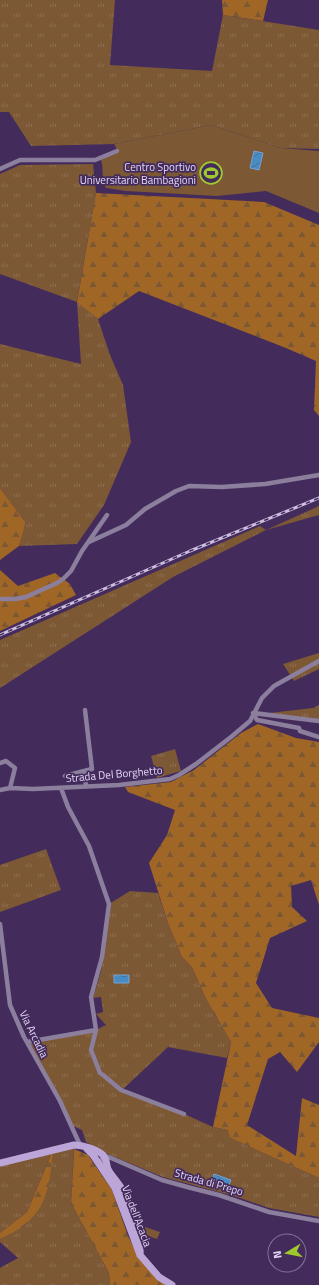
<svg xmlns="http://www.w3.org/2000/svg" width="319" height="1285" viewBox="0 0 319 1285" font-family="'Titillium Web',sans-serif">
  <defs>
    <pattern id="grass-tufts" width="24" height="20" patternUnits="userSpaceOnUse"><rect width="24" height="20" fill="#7c5835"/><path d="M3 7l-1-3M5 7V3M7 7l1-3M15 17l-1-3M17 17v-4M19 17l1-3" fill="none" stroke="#8e6f53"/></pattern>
    <pattern id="forest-firs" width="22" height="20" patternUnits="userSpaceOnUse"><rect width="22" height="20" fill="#a06626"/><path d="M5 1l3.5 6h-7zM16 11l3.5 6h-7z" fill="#7b5734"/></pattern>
    <pattern id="water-waves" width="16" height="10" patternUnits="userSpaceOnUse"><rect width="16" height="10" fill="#488cc3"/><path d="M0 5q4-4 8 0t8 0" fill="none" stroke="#477199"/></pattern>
  </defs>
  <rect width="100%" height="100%" fill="#432b5c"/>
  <!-- grass -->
  <path fill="url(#grass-tufts)" d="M0 0H115L110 65 212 71 223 15 319 30V149L281 148 211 125 114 144 31 146 9 112H0Z
    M93 164 96 193 77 301 98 319 110 355 123 385 131 442 104 505 77 544 19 546 26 523 0 488V344L81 364 77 302 0 274V174L20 165Z
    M319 506V515L266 530 173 577 0 688V640L260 526 266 530Z
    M319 653V669L294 681 283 664Z
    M319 705V721L261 714 313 708Z
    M175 749 181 771 157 778 151 756Z
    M46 849 61 890 0 912V865Z
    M130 891 158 893 168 923 182 957 192 967 206 999 231 1042 227 1058 168 1047 122 1090 184 1114 213 1127 228 1130 237 1141 319 1178V1217L269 1208 234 1196 163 1177 105 1153 86 1142 82 1130 71 1125 27 1042 96 1030 106 1025 96 1014 103 1012 101 997 93 998 101 971 109 904Z
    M74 1145 71 1203 109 1273 110 1285H0V1268L18 1258 0 1242V1239L25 1225 52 1152 27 1212 0 1233V1163Z"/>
  <!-- forest -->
  <path fill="url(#forest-firs)" d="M222 0H268L263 21 223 15Z
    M96 193 264 202 319 225V416L314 410 316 361 286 348 139 291 98 319 77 302Z
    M0 488 26 523 19 546 0 560Z
    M0 570 18 586 55 573 70 584 76 595 0 631Z
    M258 724 296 738 319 742V905L311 880 291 886 292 907 307 921 270 938 256 983 272 1008 319 1018V1042L297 1072 280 1052 268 1059 247 1125 296 1156 302 1098 319 1105V1178L237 1141 230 1137 228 1130 213 1127 231 1042 206 999 192 967 182 957 168 923 149 863 167 835 175 810 128 792 125 787 171 782 194 770 241 733Z
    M74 1149 88 1155 112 1190 128 1236 140 1260 165 1285H110L109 1273 71 1203Z
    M53 1150C50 1178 49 1207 24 1225 17 1231 8 1235 0 1239V1233L27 1212Z"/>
  <!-- pitch -->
  <path fill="#7c5835" d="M211 125 281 148 319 151V213L266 191 217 196 126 191 106 188C100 180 105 167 100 158L117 151 116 147 114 144Z
    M145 1227 160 1232 157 1239 142 1234Z"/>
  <!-- water -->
  <path fill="url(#water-waves)" stroke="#77a2d2" d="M254 151 263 153 259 170 250 168Z
    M129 975V983H114V975Z
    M214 1174 231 1180 228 1187 212 1181Z"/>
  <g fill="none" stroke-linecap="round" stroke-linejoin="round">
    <!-- street -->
    <path stroke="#8c7f9e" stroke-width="4.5" d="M0 169 20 160H95L117 151
      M89 542 126 525 145 509 176 491 189 486 222 487 265 484 319 475
      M0 599H15L26 597 57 583 63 579 71 571 82 551 107 515
      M85 710 92 769 84 771 86 786
      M253 713 257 720 299 728 300 731 319 737
      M253 713 319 721
      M0 763 6 761 15 768 10 788
      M65 776 84 771
      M0 790 10 788 33 789 119 785 170 779 179 775 196 764 231 737 250 721 262 698 274 686 319 661
      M0 924 10 1005 24 1037 60 1101 80 1145
      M96 1030 91 1050 100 1073 103 1075 121 1090 184 1114
      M27 1042 96 1030 91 997 102 957 109 904 89 846 68 807 61 788
      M99 1164 104 1156 111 1158 162 1180 191 1188 219 1195 269 1212 319 1221"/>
    <!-- secondary -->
    <path stroke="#bca6d8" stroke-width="7" d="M87 1149 93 1155 115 1188 140 1255 159 1277 172 1285
      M0 1163 74 1145C82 1145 97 1149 103 1155 107 1159 106 1164 108 1169 112 1177 120 1184 124 1193 129 1204 142 1244 140 1255"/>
    <!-- rail casing -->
    <g stroke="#cdbee0" stroke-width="3">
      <path id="rail" d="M0 635 190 551 319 498"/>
    </g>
    <!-- rail -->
    <use href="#rail" stroke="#432b5c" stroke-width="1.5" stroke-dasharray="4.5" stroke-linecap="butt"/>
  </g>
  <!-- icons -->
  <defs>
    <g id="stadium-ring" transform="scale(1.15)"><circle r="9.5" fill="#432b5c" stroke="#9eca2e" stroke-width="1.5"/><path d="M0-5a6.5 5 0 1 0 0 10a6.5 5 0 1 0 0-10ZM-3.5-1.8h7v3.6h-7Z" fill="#9eca2e"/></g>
  </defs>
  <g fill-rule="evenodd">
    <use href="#stadium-ring" x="211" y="173"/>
  </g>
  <g text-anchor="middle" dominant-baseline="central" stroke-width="3.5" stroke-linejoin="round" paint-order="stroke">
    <!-- poi labels -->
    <g font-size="11" fill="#e4d7f6" stroke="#432b5c" text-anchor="end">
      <text x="196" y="167">Centro Sportivo<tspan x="196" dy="13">Universitario Bambagioni</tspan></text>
    </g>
    <!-- street labels -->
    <g font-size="11" fill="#e4d7f6" stroke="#432b5c">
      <text transform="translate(114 774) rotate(-5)">Strada Del Borghetto</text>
      <text transform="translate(34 1034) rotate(64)">Via Arcadia</text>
      <text transform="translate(209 1182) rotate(16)">Strada di Prepo</text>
      <text transform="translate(137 1216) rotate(69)">Via dell'Acacia</text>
    </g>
  </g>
  <!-- north arrow -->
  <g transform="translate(287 1253) rotate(260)"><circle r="19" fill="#432b5c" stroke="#83709a"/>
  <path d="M0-3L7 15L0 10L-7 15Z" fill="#9eca2e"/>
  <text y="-6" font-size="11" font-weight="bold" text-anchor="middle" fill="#e4d7f6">N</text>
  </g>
</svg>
